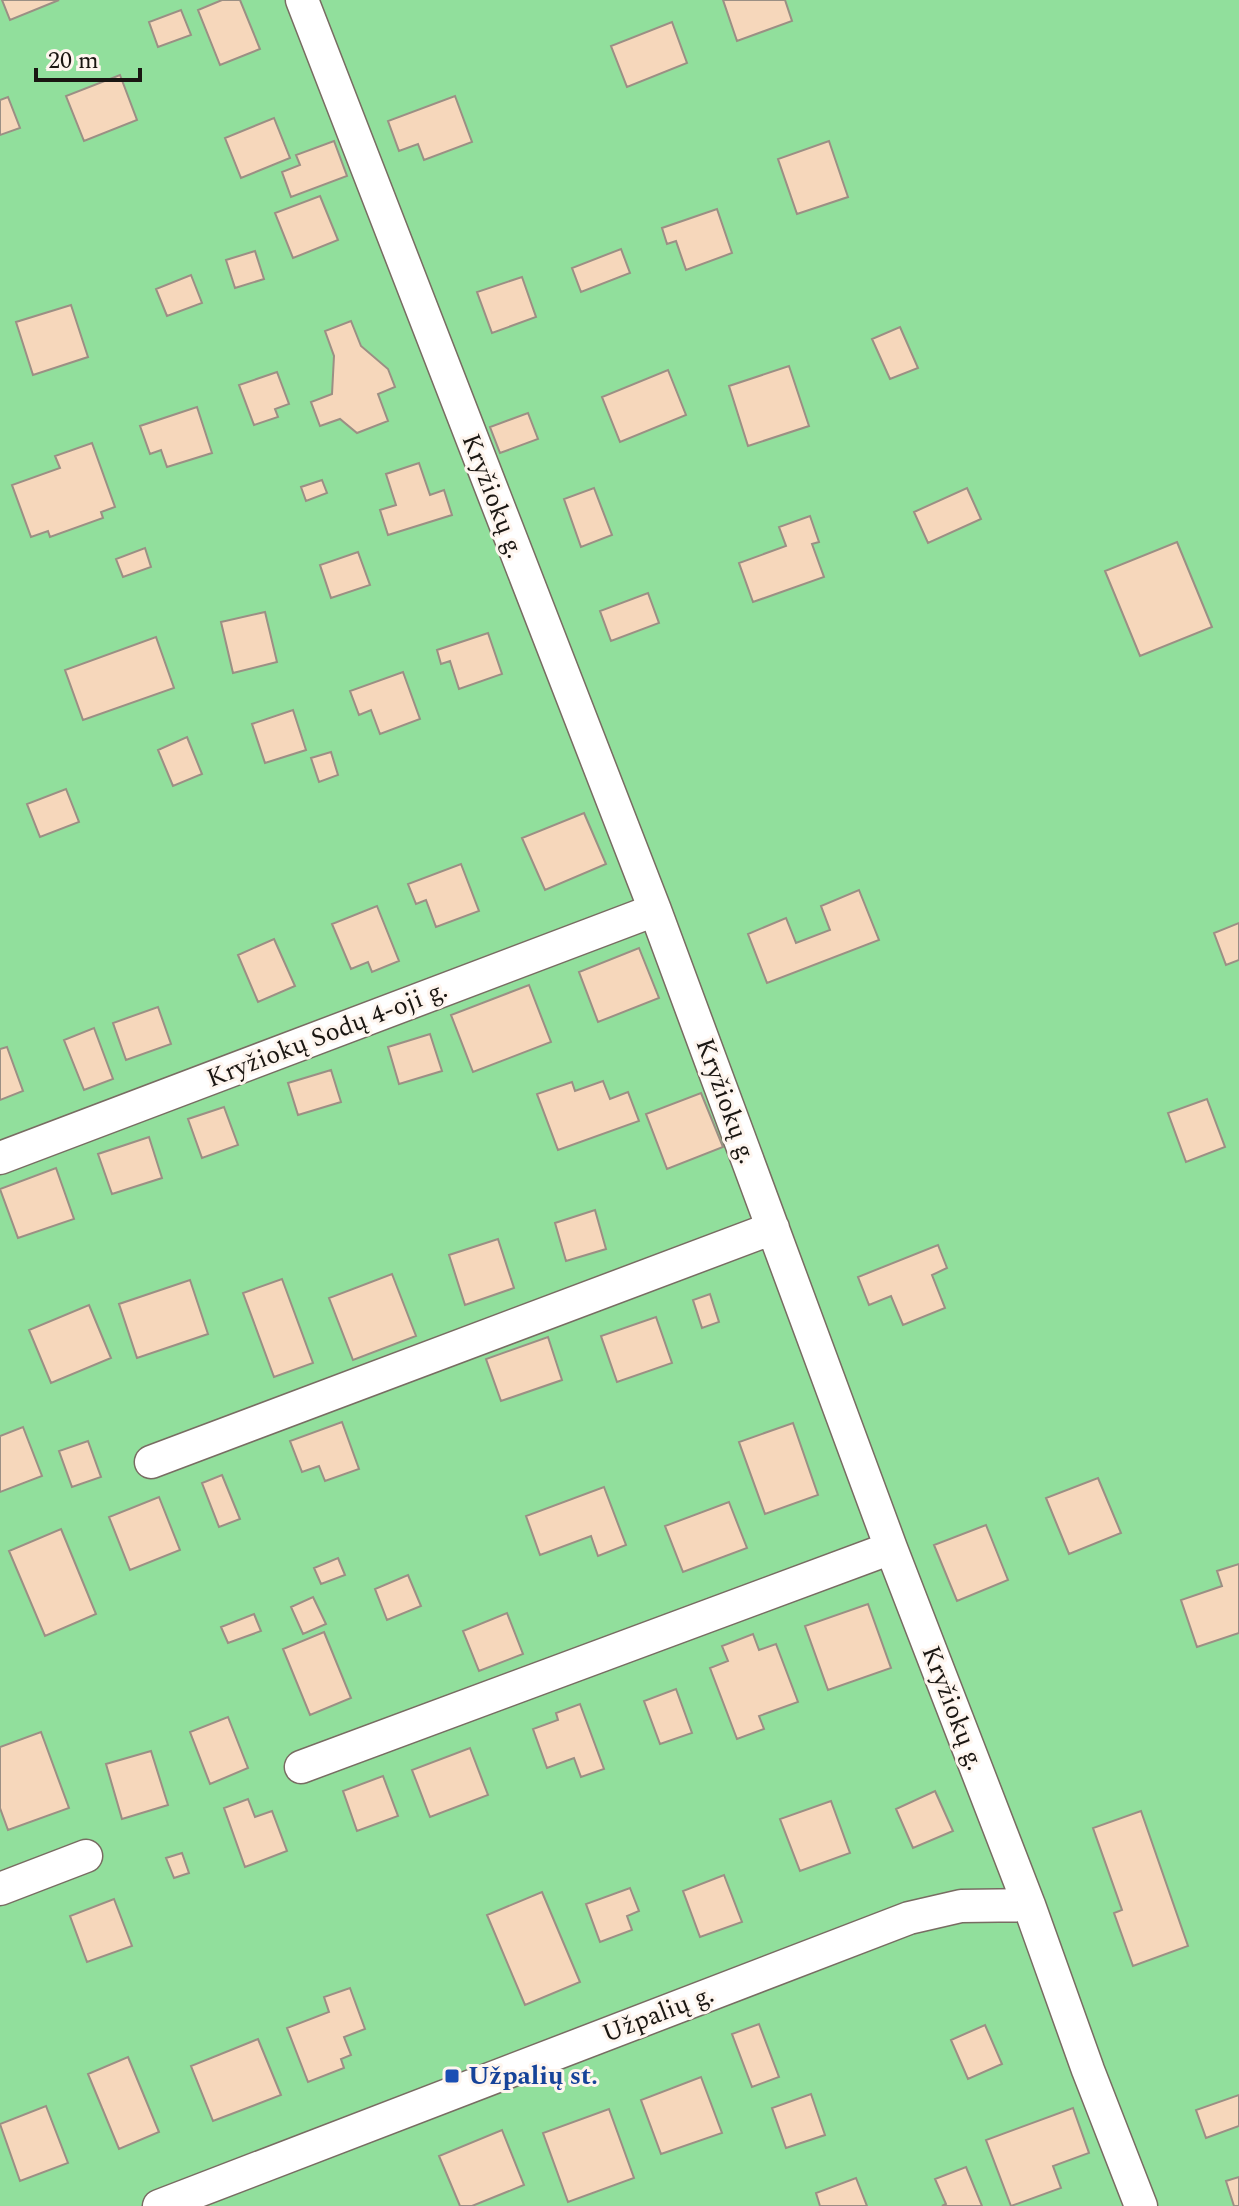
<svg xmlns="http://www.w3.org/2000/svg" width="1239" height="2206" viewBox="0 0 1239 2206" font-family="Spectral,serif">
  <rect width="100%" height="100%" fill="#fef5ee"/>
  <!-- green -->
  <path fill="#91df9c" d="M0 0H1239V2206H0Z"/>
  <!-- building -->
  <path fill="#f6d7bb" stroke="#9b8f84" stroke-width="2" d="M2 0H59L10 20Z
    M222 0H240L260 49 220 65 198 10Z
    M723 0H785L792 21 737 41Z
    M181 10 191 35 158 47 149 22Z
    M672 22 687 63 627 87 611 46Z
    M120 75 137 120 84 141 66 96Z
    M455 96 472 142 424 160 418 144 399 151 388 121Z
    M8 97 20 128 0 135V100Z
    M274 118 290 158 241 178 225 138Z
    M334 141 347 176 291 197 282 172 300 165 296 155Z
    M829 141 848 197 797 214 778 159Z
    M320 196 338 240 293 258 275 213Z
    M717 209 732 253 686 270 676 241 667 244 662 228Z
    M621 249 630 273 581 292 572 268Z
    M255 251 264 279 235 288 226 260Z
    M191 275 202 303 167 316 156 289Z
    M522 277 536 317 492 333 477 292Z
    M71 305 88 357 33 375 16 322Z
    M351 321 361 346 388 369 395 387 378 394 388 421 357 433 340 419 320 426 311 402 332 394 334 356 325 331Z
    M900 327 918 368 890 379 872 339Z
    M789 366 809 426 748 446 729 386Z
    M668 370 686 415 620 442 602 397Z
    M277 372 289 404 275 409 278 417 254 425 239 385Z
    M197 407 212 453 167 467 161 450 150 454 140 426Z
    M528 413 538 439 500 453 490 427Z
    M92 443 115 507 101 512 103 518 50 537 48 531 31 537 12 485 60 468 55 456Z
    M419 463 430 495 444 490 452 515 388 535 380 510 396 505 386 474Z
    M322 480 327 493 306 501 301 487Z
    M594 488 612 535 581 547 564 499Z
    M967 488 981 519 928 543 914 512Z
    M810 516 819 542 812 544 824 577 753 602 739 563 786 546 779 527Z
    M1177 542 1212 627 1140 656 1105 571Z
    M145 548 151 567 123 577 116 559Z
    M358 552 370 585 331 598 320 565Z
    M648 593 659 623 611 641 600 611Z
    M265 612 277 662 233 673 221 622Z
    M488 633 502 674 459 689 450 661 441 664 437 650Z
    M156 637 174 688 83 720 65 670Z
    M403 672 420 719 380 734 371 710 359 715 350 691Z
    M293 710 306 750 265 763 252 724Z
    M187 737 202 774 173 786 158 750Z
    M331 752 338 775 319 782 311 758Z
    M66 789 79 822 40 837 27 804Z
    M584 813 606 864 545 890 522 838Z
    M461 864 479 911 436 927 426 900 416 904 408 884Z
    M859 890 879 940 767 983 748 934 786 918 796 943 830 930 821 906Z
    M377 906 399 961 372 972 368 962 351 969 332 924Z
    M1239 923V960L1226 965 1214 933Z
    M274 939 295 986 258 1002 238 955Z
    M639 948 659 998 598 1022 579 972Z
    M529 985 551 1042 473 1072 451 1015Z
    M158 1007 171 1044 126 1060 113 1023Z
    M94 1028 113 1079 84 1090 64 1040Z
    M430 1034 442 1071 399 1084 388 1047Z
    M7 1047 23 1091 0 1100V1049Z
    M331 1070 341 1102 298 1115 288 1083Z
    M603 1081 610 1099 628 1092 639 1121 558 1150 537 1094 572 1082 575 1091Z
    M701 1093 723 1147 667 1169 646 1114Z
    M1207 1099 1225 1147 1186 1162 1168 1113Z
    M224 1107 238 1145 202 1158 188 1119Z
    M149 1137 162 1178 112 1194 98 1154Z
    M56 1168 74 1219 18 1238 0 1189Z
    M595 1210 606 1249 566 1261 555 1223Z
    M498 1239 514 1288 465 1305 449 1255Z
    M938 1245 947 1268 932 1275 945 1308 903 1325 891 1296 869 1305 858 1277Z
    M392 1274 416 1336 353 1360 329 1298Z
    M282 1279 313 1363 274 1377 243 1293Z
    M190 1280 208 1334 137 1358 119 1304Z
    M710 1294 719 1322 702 1328 693 1300Z
    M89 1305 111 1358 51 1383 29 1330Z
    M656 1317 672 1363 617 1382 601 1336Z
    M548 1337 562 1380 501 1401 486 1359Z
    M342 1422 359 1469 325 1481 319 1466 302 1472 290 1441Z
    M793 1423 818 1495 765 1514 739 1442Z
    M23 1427 42 1476 0 1492V1436Z
    M88 1441 101 1477 72 1487 59 1451Z
    M222 1475 240 1519 219 1527 202 1483Z
    M1098 1478 1121 1533 1069 1554 1046 1498Z
    M604 1487 626 1545 598 1556 591 1536 540 1555 526 1516Z
    M159 1497 180 1550 130 1570 109 1517Z
    M729 1502 747 1548 683 1572 665 1526Z
    M986 1525 1008 1580 957 1601 934 1545Z
    M61 1529 96 1614 45 1636 9 1551Z
    M338 1558 345 1575 321 1584 314 1568Z
    M1239 1564V1633L1197 1647 1181 1600 1222 1586 1217 1571Z
    M408 1575 421 1606 387 1620 375 1589Z
    M313 1597 326 1624 303 1634 291 1607Z
    M868 1604 891 1668 828 1690 805 1626Z
    M507 1613 523 1654 479 1671 463 1631Z
    M254 1614 261 1631 228 1643 221 1627Z
    M324 1632 351 1698 310 1715 283 1649Z
    M753 1634 759 1650 776 1644 798 1702 759 1716 764 1729 737 1739 710 1668 728 1661 722 1646Z
    M676 1689 692 1733 660 1744 644 1701Z
    M580 1704 604 1769 581 1777 574 1758 547 1768 533 1729 558 1720 556 1713Z
    M228 1717 248 1768 210 1784 190 1732Z
    M41 1732 69 1808 8 1830 0 1808V1747Z
    M470 1748 488 1795 430 1817 412 1770Z
    M151 1751 168 1805 122 1819 106 1764Z
    M383 1776 398 1816 357 1831 343 1791Z
    M935 1791 953 1831 913 1848 896 1809Z
    M248 1799 255 1817 272 1811 287 1851 245 1867 224 1808Z
    M831 1801 850 1853 800 1871 780 1819Z
    M1141 1811 1188 1946 1133 1966 1114 1913 1122 1910 1093 1828Z
    M182 1853 189 1873 174 1878 166 1858Z
    M724 1875 742 1922 700 1937 683 1891Z
    M630 1888 639 1911 627 1916 632 1930 600 1942 586 1904Z
    M542 1892 580 1982 525 2005 487 1915Z
    M114 1899 132 1946 87 1962 70 1916Z
    M350 1988 365 2029 344 2037 351 2055 341 2059 344 2068 308 2082 287 2028 329 2012 324 1997Z
    M759 2024 779 2077 752 2087 732 2034Z
    M985 2025 1002 2064 968 2079 951 2040Z
    M258 2039 281 2095 213 2121 191 2066Z
    M128 2057 159 2132 119 2149 88 2074Z
    M701 2077 722 2133 661 2154 641 2100Z
    M811 2094 825 2135 786 2148 772 2108Z
    M1239 2095V2126L1206 2138 1196 2110Z
    M46 2106 68 2163 20 2181 0 2124Z
    M1073 2108 1089 2153 1053 2166 1061 2188 1011 2206 986 2140Z
    M609 2109 634 2178 568 2202 543 2133Z
    M502 2130 524 2185 472 2206H460L439 2156Z
    M966 2167 982 2206H942L946 2204 935 2179Z
    M1239 2177V2206H1234L1226 2181Z
    M856 2178 867 2206H820L816 2193Z"/>
  <g fill="none" stroke-linecap="round" stroke-linejoin="round">
    <!-- street casing -->
    <g stroke="#786c62" stroke-width="35">
      <path id="street" d="M302 0 655 910 891 1548 1029 1905 1088 2070 1141 2206
        M0 1158 655 910
        M151 1462 773 1228
        M301 1767 891 1548
        M0 1889 86 1856
        M159 2206 909 1918 961 1906 1029 1905"/>
    </g>
    <!-- street -->
    <use href="#street" stroke="#fff" stroke-width="32"/>
  </g>
  <!-- markers -->
  <rect fill="#1a4fb4" stroke="#fef5ee" stroke-width="3" x="444" y="2068" width="16" height="16" rx="4"/>
  <g text-anchor="middle" dominant-baseline="central" stroke-width="6" stroke-linejoin="round" paint-order="stroke">
    <!-- street labels -->
    <g font-size="26" fill="#1a1612" stroke="#fef5ee">
      <text transform="translate(493 496) rotate(69)">Kryžiokų g.</text>
      <text transform="translate(327 1034) rotate(-21)">Kryžiokų Sodų 4-oji g.</text>
      <text transform="translate(726 1101) rotate(70)">Kryžiokų g.</text>
      <text transform="translate(953 1708) rotate(69)">Kryžiokų g.</text>
      <text transform="translate(658 2014) rotate(-21)">Užpalių g.</text>
    </g>
    <!-- transit labels -->
    <g font-size="26" font-weight="bold" fill="#164399" stroke="#fef5ee" text-anchor="start">
      <text x="468" y="2076">Užpalių st.</text>
    </g>
  </g>
  <!-- scale -->
  <path d="M36 68v12h104v-12" fill="none" stroke="#1a1612" stroke-width="4"/>
  <text x="48" y="68" font-size="24" fill="#1a1612" stroke="#fef5ee" stroke-width="6" paint-order="stroke">20 m</text>
</svg>
